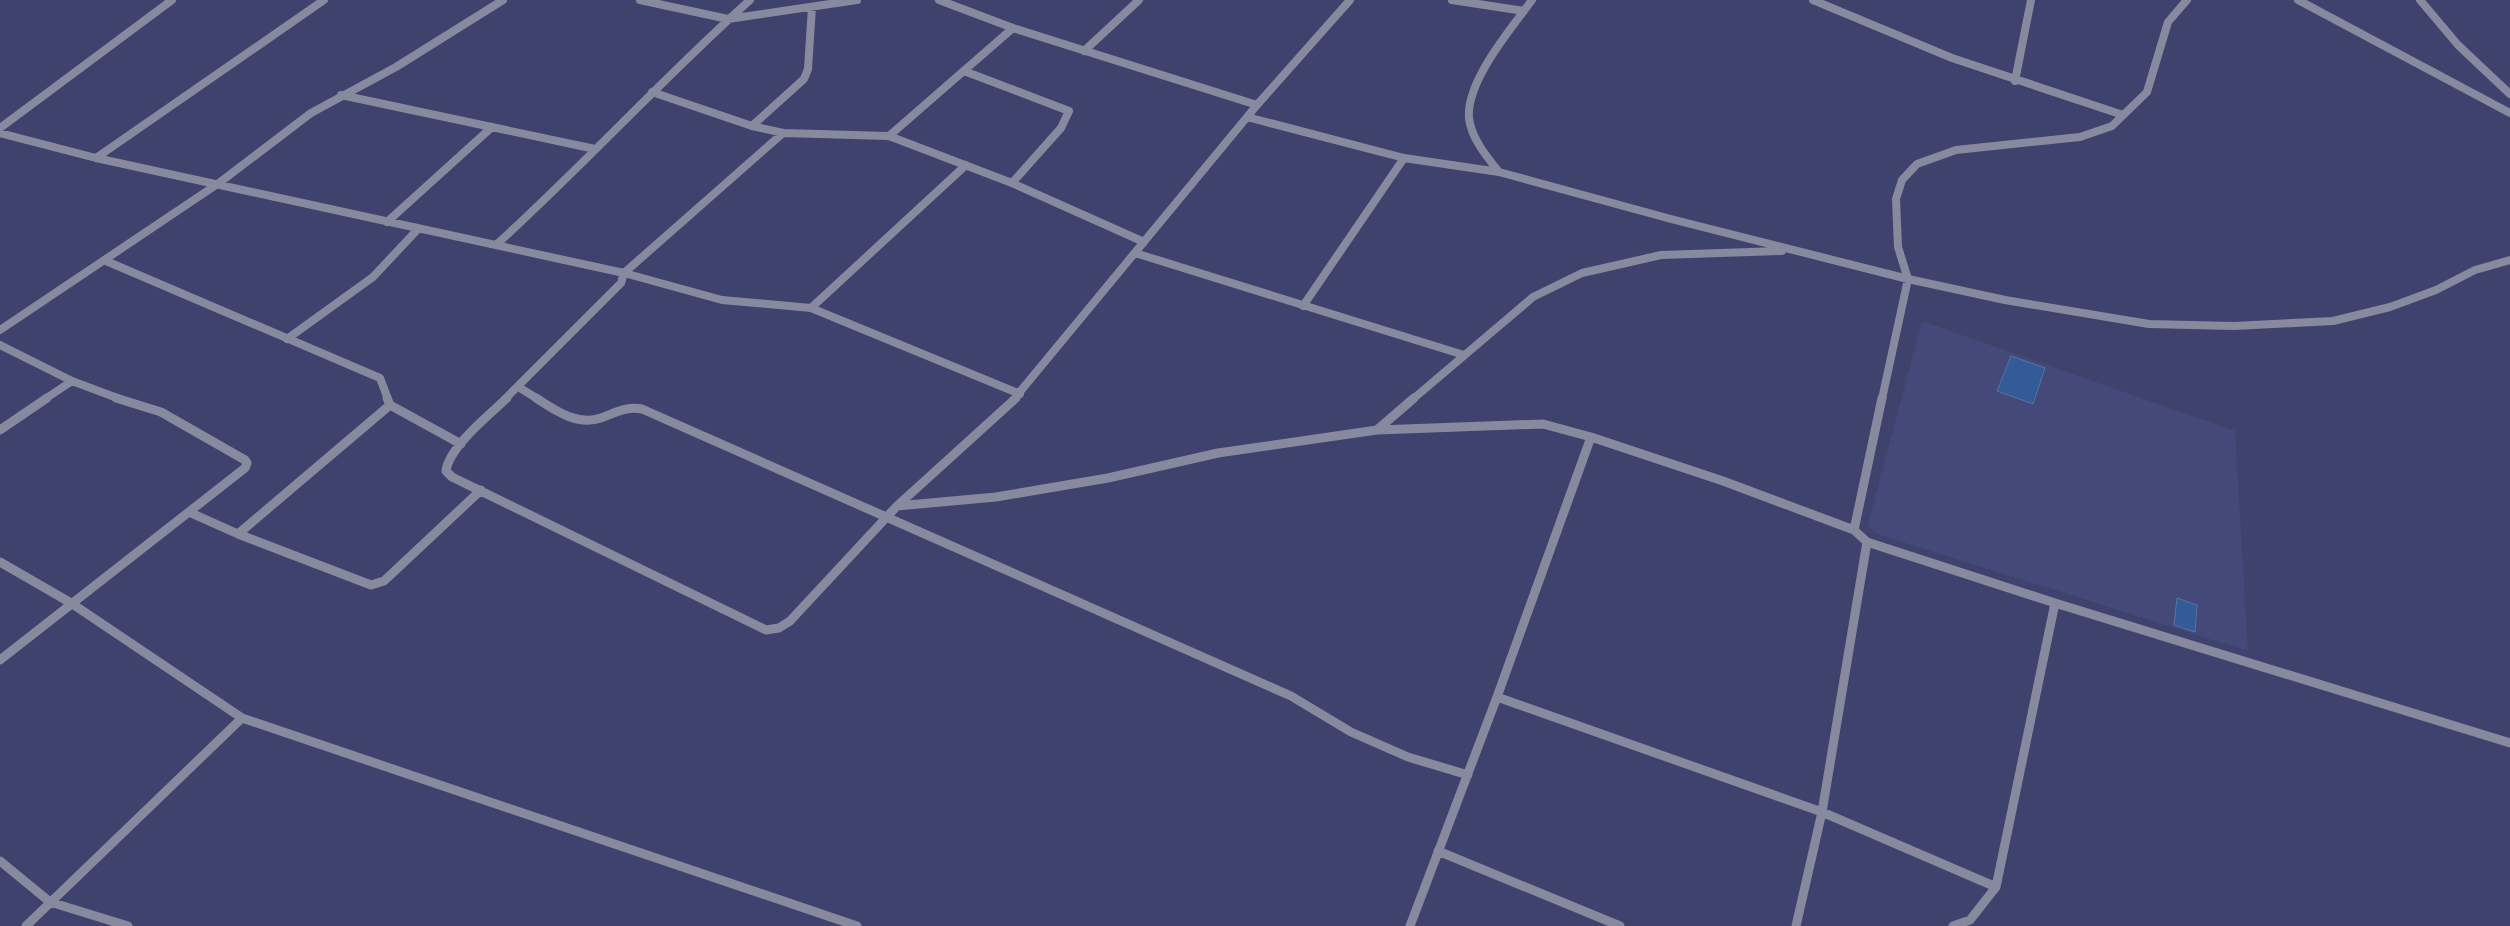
<svg xmlns="http://www.w3.org/2000/svg" width="2510" height="926" viewBox="0 0 2510 926" font-family="'IBM Plex Sans',sans-serif">
  <rect width="100%" height="100%" fill="#3f426c"/>
  <!-- built -->
  <path fill="#45497a" d="M1922 321 2235 431 2248 651 1874 533 1868 524Z"/>
  <!-- building -->
  <path fill="#335b98" stroke="#59739c" d="M2011 356 2045 368 2033 404 1997 391Z
    M2177 598 2197 605 2195 632 2174 625Z"/>
  <g fill="none" stroke-linecap="round" stroke-linejoin="round">
    <!-- minor-far1 -->
    <path stroke="#878a9f" stroke-width="8" d="M640 0 728 19 857 0
      M939 0 1013 28 1257 105
      M1452 0 1524 11
      M1813 0 1952 58 2123 115
      M2298 0 2510 113
      M2420 0 2458 45 2510 94
      M1084 51 1139 0
      M964 71 1069 111 1061 128 1012 183
      M2015 81 2031 0
      M652 92 752 126 783 133 889 136 1012 183 1144 242
      M341 95 595 149
      M1247 117 1404 158 1499 172 1671 219 1908 279 2005 300 2149 324 2234 326 2333 321 2390 307 2436 290 2475 270 2510 260
      M752 126 804 79 808 69 812 7
      M0 128 172 0
      M0 133 96 158 624 273 722 300 811 308 1020 394
      M889 136 1013 28
      M96 158 324 0
      M1499 172C1487 157 1471 138 1469 118 1466 81 1511 29 1532 0
      M387 222 492 127
      M496 245C583 166 662 79 750 0
      M1135 253 1464 355
      M106 261 380 378 388 399
      M1303 306 1404 158
      M811 308 966 165
      M0 330 219 183 311 113 396 67 503 0
      M287 339 373 277 418 229
      M0 345 72 381 120 399
      M520 388 538 399
      M45 399 72 381
      M505 399 621 283 624 273 783 133
      M1014 399 1257 105 1350 0
      M1413 399 1533 297 1582 273 1661 255 1782 251
      M1882 399 1908 279 1898 247 1896 199 1902 180 1917 164 1956 150 2080 137 2112 126 2147 92 2168 22 2187 0"/>
    <!-- minor -->
    <path stroke="#878a9f" stroke-width="9" d="M387 398 390 405 461 444
      M507 398C489 415 449 447 446 471L452 477 766 630 779 628 790 621 897 506 1016 398
      M536 398C556 411 577 426 601 418 615 413 626 406 642 409L1291 696 1351 732 1408 757 1468 775
      M0 430 47 398
      M1377 430 1414 398
      M897 506 996 497 1108 478 1218 453 1377 430 1543 424 1591 437 1723 481 1854 530 1867 542 2055 603 2510 743
      M191 513 238 534 371 585 384 581 481 490
      M1854 530 1882 398
      M238 534 390 405
      M0 562 71 603 242 718 857 926
      M0 660 245 468 247 463 245 460 161 412 116 398
      M1497 697 1822 812 1996 887
      M1438 851 1620 926
      M0 861 50 902 128 926
      M26 926 242 718
      M1410 926 1497 697 1591 437
      M1796 926 1822 812 1867 542
      M1953 926 1970 920 1996 887 2055 603"/>
  </g>
</svg>
